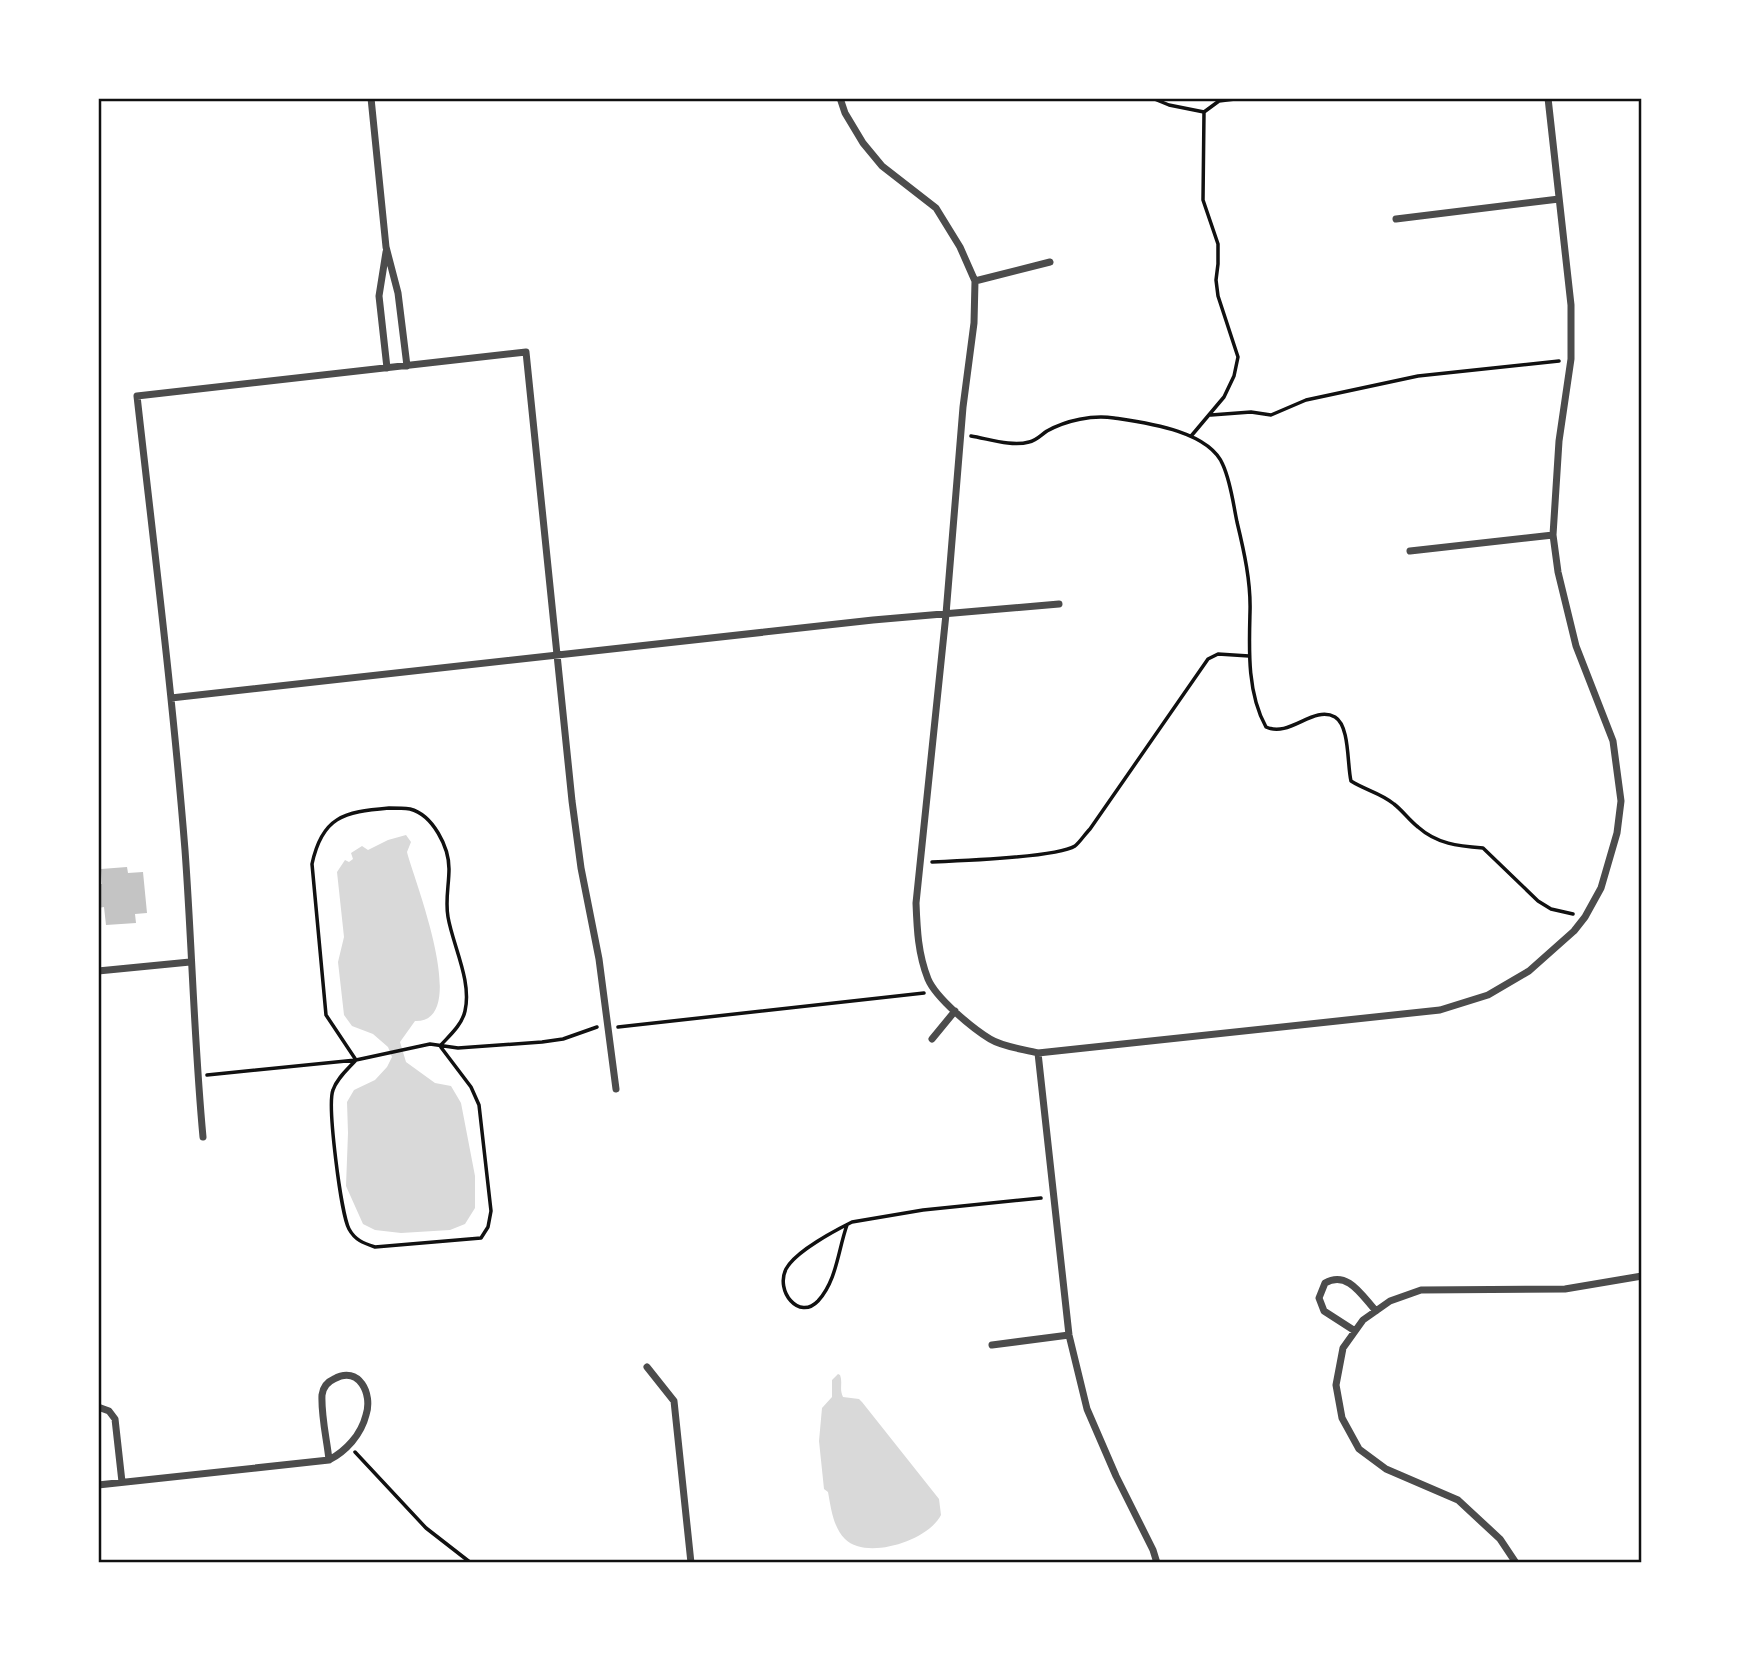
<svg xmlns="http://www.w3.org/2000/svg" width="1740" height="1661" viewBox="0 0 1740 1661" font-family="'Roboto Condensed',sans-serif">
  <rect width="100%" height="100%" fill="#fff"/>
  <!-- water -->
  <path fill="#d9d9d9" d="M406 835 411 842 407 852C414 880 472 1023 415 1021L400 1042 406 1062 435 1083 451 1086 461 1103 475 1176V1208L465 1224 450 1230 401 1233 375 1230 363 1224 346 1186 348 1133 347 1102 354 1090 375 1080 387 1067 392 1057 388 1047 373 1034 352 1026 344 1015 338 962 344 937 337 872 345 860 349 862 353 859 351 853 362 846 368 850 388 840Z
    M838 1374 840 1375C843 1383 839 1389 843 1397L859 1399 862 1402 939 1499 941 1515C929 1540 867 1561 845 1539 833 1527 831 1508 828 1492L824 1489 819 1441 822 1408 832 1397V1380Z"/>
  <!-- building -->
  <path fill="#c4c4c4" d="M127 867 128 873 143 872 147 913 135 914 136 923 106 925 104 907 98 908V884H102L101 869Z"/>
  <g fill="none" stroke-linecap="round" stroke-linejoin="round">
    <!-- path -->
    <path stroke="#111" stroke-width="3.5" d="M1152 98 1169 105 1204 112
      M1211 415 1251 412 1271 415 1306 400 1418 376 1559 361
      M1192 435 1224 397 1234 376 1238 357 1218 296 1216 280 1218 264V244L1203 200 1204 112 1219 101 1243 98
      M971 436C989 439 1012 447 1029 442 1036 441 1041 435 1047 431 1067 420 1092 415 1114 418 1147 423 1209 431 1223 465 1231 483 1233 503 1237 522 1244 551 1251 582 1250 612 1249 649 1247 693 1266 727 1290 738 1313 705 1335 717 1350 726 1347 765 1351 781 1365 790 1381 793 1394 804 1403 811 1409 820 1418 827 1437 844 1458 846 1483 848L1538 901 1551 909 1573 914
      M389 808C395 808 403 808 410 809 433 815 449 847 449 869 449 885 445 901 448 917 453 946 472 981 465 1011 462 1025 449 1036 440 1046L471 1087 479 1105 491 1211 488 1227 481 1238 375 1247C363 1243 355 1240 349 1229 341 1214 327 1105 333 1090 337 1078 348 1069 356 1060L326 1015 312 864C322 817 343 812 389 808Z
      M932 862C958 861 1057 857 1075 846 1080 842 1085 834 1090 829L1208 659 1218 654 1249 656
      M618 1027 924 993
      M207 1075 356 1060 430 1044 458 1048 542 1042 563 1039 597 1027
      M847 1225C838 1250 837 1280 818 1301 799 1321 775 1291 786 1269 795 1252 834 1231 852 1222L923 1210 1041 1198
      M355 1452 426 1528 471 1563"/>
    <!-- minor -->
    <path stroke="#4c4c4c" stroke-width="7" d="M371 98 386 247 398 293 407 366
      M840 98 845 113 863 143 882 166 936 208 960 247 975 281 974 323 963 407 946 614 916 903C917 929 918 954 928 979 936 998 972 1028 990 1039 1003 1047 1023 1049 1038 1053L1440 1010 1488 995 1529 971 1574 931 1585 917 1601 888 1617 833 1621 801 1613 741 1576 646 1558 572 1553 535 1559 441 1571 359V305L1548 98
      M1396 219 1559 199
      M386 252 379 296 387 368
      M975 281 1050 262
      M1410 551 1553 535
      M171 698 873 620 1059 604
      M98 971 190 962
      M932 1039 955 1011
      M1038 1053 1069 1335 1087 1409 1116 1476 1153 1550 1157 1563
      M203 1137C194 1041 192 946 185 850 173 699 154 547 137 396L526 352 572 801 581 868 599 959 616 1089
      M1355 1331 1324 1311 1319 1298 1325 1283C1348 1270 1362 1296 1376 1311
      M992 1345 1069 1335
      M647 1367 674 1401 691 1563
      M98 1407 109 1411 115 1419 122 1482
      M98 1485 329 1460C346 1451 361 1435 366 1415 373 1394 359 1365 334 1379 327 1382 323 1387 322 1395 321 1416 327 1440 329 1460
      M1516 1563 1500 1539 1458 1500 1386 1469 1359 1449 1342 1418 1336 1385 1343 1348 1363 1320 1390 1301 1421 1290 1565 1289 1642 1276"/>
  </g>
  <!-- border -->
  <rect width="1740" height="1661" fill="none" stroke="#ffffff" stroke-width="200"/>
  <rect x="100" y="100" width="1540" height="1461" fill="none" stroke="#111" stroke-width="2.5"/>
</svg>
